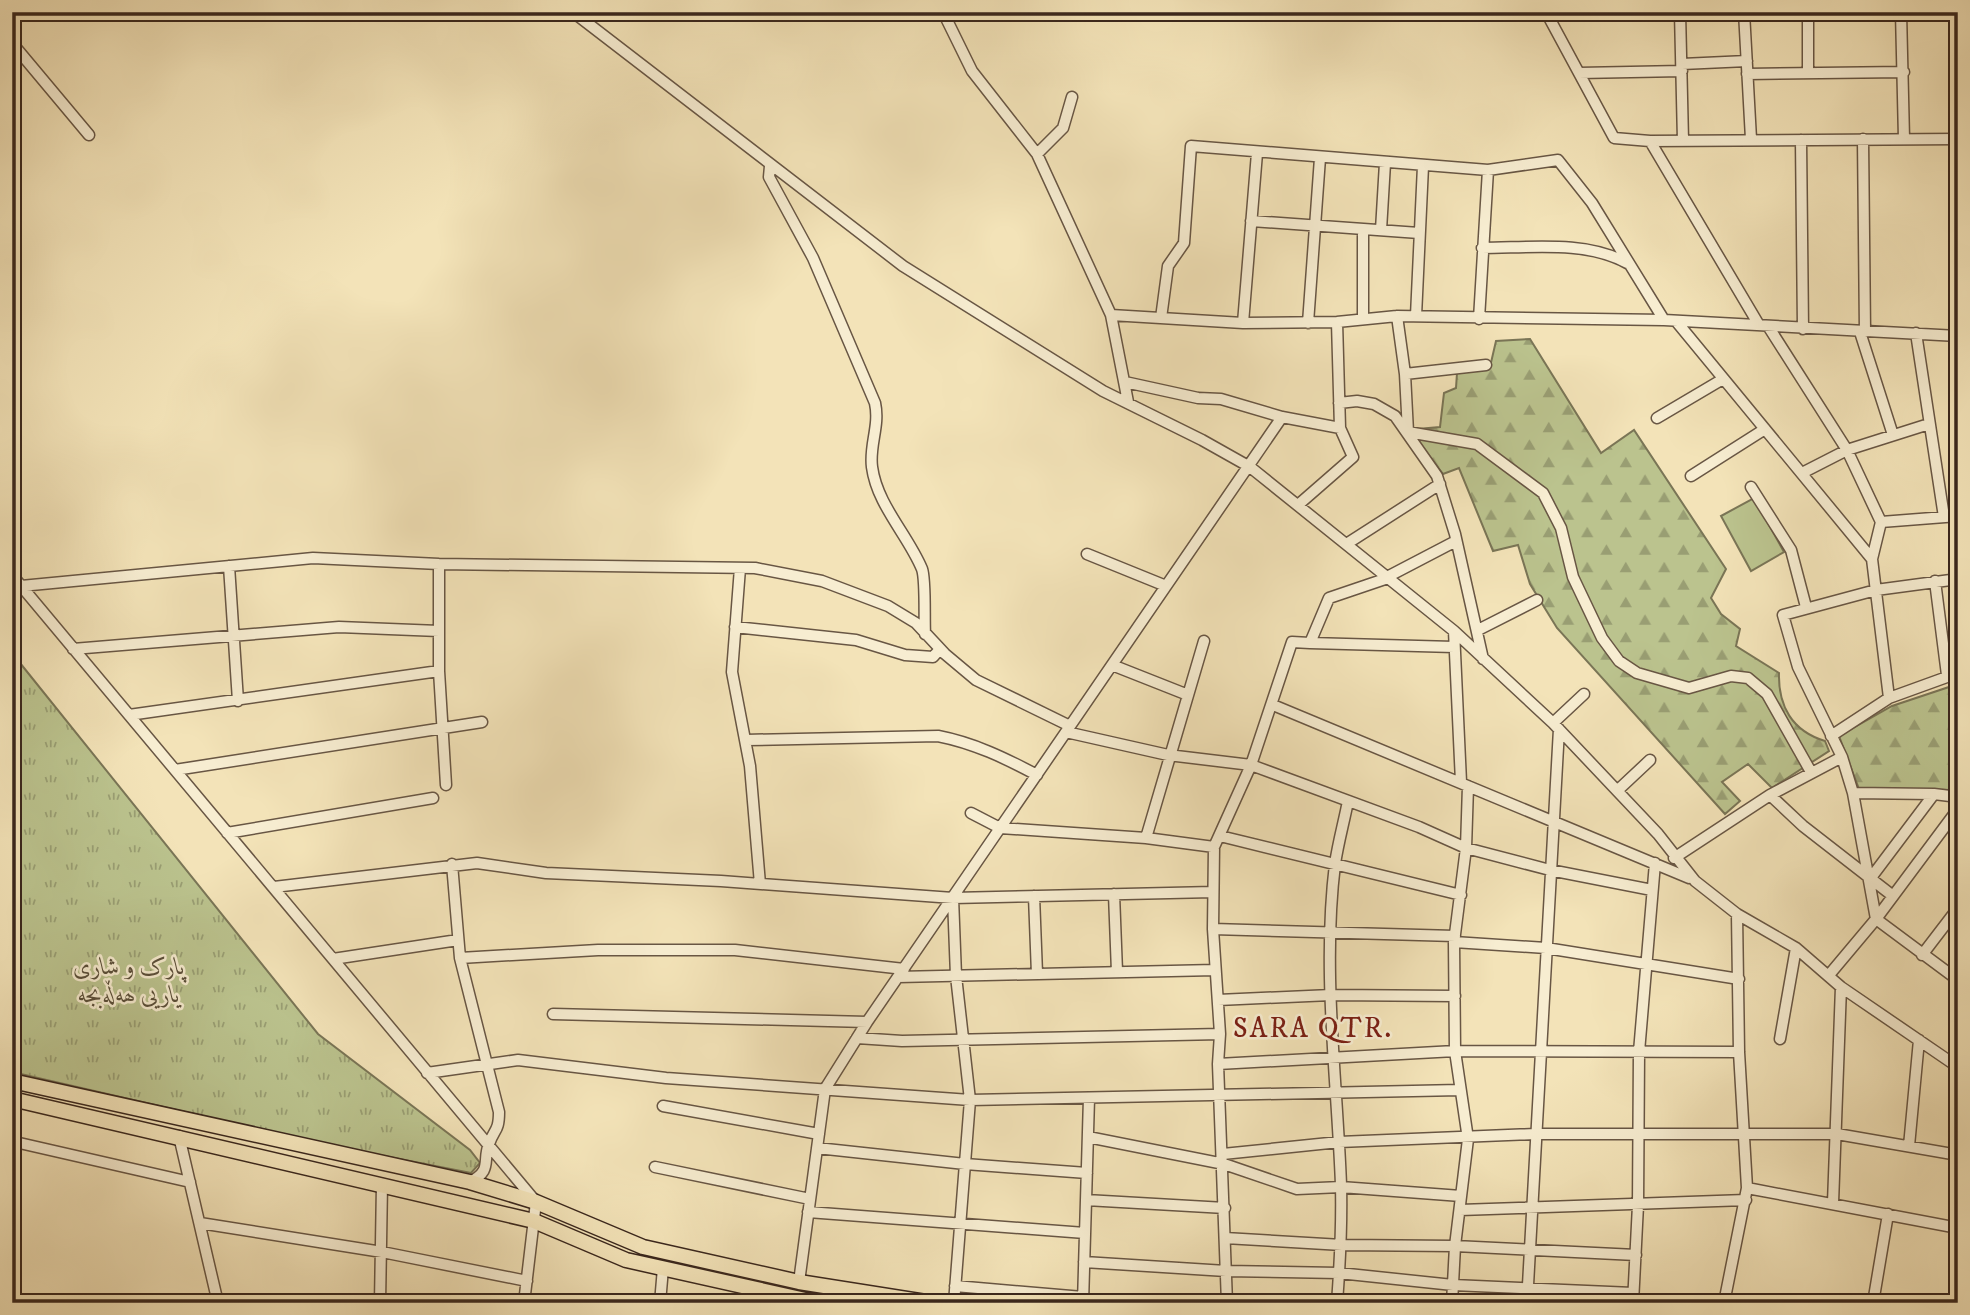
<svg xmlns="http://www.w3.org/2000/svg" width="1970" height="1315" viewBox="0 0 1970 1315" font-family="'IM FELL DW Pica',Amiri,serif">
  <defs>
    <pattern id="grass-tufts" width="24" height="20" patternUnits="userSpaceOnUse" patternTransform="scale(1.75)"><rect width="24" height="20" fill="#bbc38e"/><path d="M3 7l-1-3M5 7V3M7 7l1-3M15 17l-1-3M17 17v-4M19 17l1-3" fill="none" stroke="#999e73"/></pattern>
    <pattern id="forest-firs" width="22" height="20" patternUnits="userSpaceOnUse" patternTransform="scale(1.75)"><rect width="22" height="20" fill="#bbc38e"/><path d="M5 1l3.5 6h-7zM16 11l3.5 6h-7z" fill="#999e73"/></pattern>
  </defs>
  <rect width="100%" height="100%" fill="#f3e3b8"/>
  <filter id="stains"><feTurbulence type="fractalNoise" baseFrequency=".00286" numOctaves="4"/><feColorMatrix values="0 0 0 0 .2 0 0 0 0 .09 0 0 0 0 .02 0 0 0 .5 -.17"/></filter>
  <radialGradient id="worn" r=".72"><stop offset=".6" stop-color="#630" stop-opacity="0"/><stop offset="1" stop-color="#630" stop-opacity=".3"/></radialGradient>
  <!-- grass -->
  <path fill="url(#grass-tufts)" stroke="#7a7556" stroke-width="2" d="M12 653 318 1034 470 1150 480 1163 471 1173 328 1145 12 1072Z"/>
  <!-- forest -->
  <path fill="url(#forest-firs)" stroke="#7a7556" stroke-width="2" d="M1530 339 1601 453 1634 430 1726 569 1711 598 1721 614 1740 629 1736 646 1779 673C1778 706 1792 731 1825 741L1829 751 1772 788 1748 764 1722 782 1740 801 1725 814 1557 628 1530 584 1518 545 1493 551 1459 468 1443 474 1419 442 1418 429 1440 427 1444 393 1456 388 1457 373 1490 367 1496 341Z
    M1958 684V790L1859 789 1839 736 1892 706Z"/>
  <!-- pitch -->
  <path fill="#bbc38e" stroke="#7a7556" stroke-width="2" d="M1754 498 1784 552 1751 571 1721 516Z"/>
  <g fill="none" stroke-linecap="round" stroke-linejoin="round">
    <!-- minor casing -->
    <g stroke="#685644" stroke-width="13">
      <path id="minor" d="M573 12 903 266 1103 391 1202 440 1250 467 1454 631 1553 723 1658 834 1695 881 1737 914 1796 948 1841 987 1958 1067
        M943 12 972 71 1037 154 1111 315 1128 402
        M1546 12 1614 138 1650 141 1958 139
        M1680 12 1683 141
        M1744 12 1751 139
        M1808 12V73
        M1901 12 1904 139
        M12 43 89 135
        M1682 64 1747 61
        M1579 73 1682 71
        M1747 74 1904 72
        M1863 139 1865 332
        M1801 140 1803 329
        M1650 141 1759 325
        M1037 154 1063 128 1072 97
        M770 166 769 177 813 258 875 403C880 426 869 445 872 467 877 505 908 535 922 569 926 580 924 619 925 634
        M1251 221 1419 233
        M1363 229V319
        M1381 230 1385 163
        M1482 248C1528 248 1586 240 1627 263
        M1111 315 1243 323 1337 322 1397 316 1664 320 1958 336
        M1397 316 1405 374 1408 432 1477 444 1543 493 1561 528 1573 577 1602 638 1619 661 1637 673 1689 688 1731 676 1748 678 1767 694 1811 772
        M1416 316 1423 166
        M1161 318 1168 266 1184 243 1191 146 1488 170 1558 160 1592 203 1664 320
        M1479 319 1488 170
        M1676 321 1872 559 1889 698
        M1243 323 1257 153
        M1308 323 1320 158
        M1768 326 1847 450 1881 522
        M1860 332 1893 435
        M1916 333 1944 517
        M1405 374 1486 365
        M1125 382 1198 398 1221 399 1282 417 1340 428 1337 322
        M1339 403 1357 401 1374 404 1395 416 1437 476 1455 534 1483 659
        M1657 418 1723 379
        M1802 473 1847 450 1929 424
        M1691 476 1765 429
        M1751 487 1791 550 1806 607
        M1298 505 1353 457 1340 428
        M1348 543 1440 484
        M1087 554 1166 586
        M1872 559 1881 522 1958 516
        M439 564V671L446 785
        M229 566 238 701
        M740 568 732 672 750 766 760 884
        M12 575 536 1202 524 1303
        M1387 577 1456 541
        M1958 579 1876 590 1783 615 1798 667 1842 757 1853 793 1876 919 1958 980
        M1935 581 1947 675
        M21 586 313 558 439 564 755 568 822 581 888 606 916 623 945 654 976 680 1070 726
        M735 627 856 640 905 655 933 657 940 649
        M1478 630 1537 600
        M1454 631 1461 782
        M1310 643 1454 647
        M73 649 339 627 439 631
        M1112 665 1188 695
        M1273 705 1689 878
        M129 715 439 671
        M1553 723 1584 694
        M1066 732 1168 755 1251 765 1419 827 1466 848 1550 870 1652 890
        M1831 736 1889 698 1958 673
        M746 740 938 736C974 743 1005 758 1037 775
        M175 770 482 722
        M1618 790 1650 760
        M1853 793 1934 794 1958 797
        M1770 795 1803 826 1893 896
        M971 813 1000 828 1146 838 1214 847
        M227 833 433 798
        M1220 836 1461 895
        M1146 838 1204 641
        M1674 858 1770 795 1842 757
        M452 864 460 958 499 1112C499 1132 494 1129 489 1144 482 1161 493 1170 470 1182
        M1870 879 1934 794
        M274 887 477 863 546 873 721 881 953 898 1213 892
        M1114 894 1117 972
        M1034 896 1037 974
        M953 898 956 976 970 1100 954 1303
        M1213 929 1455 936
        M1454 942 1546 948 1739 979
        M1922 955 1958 908
        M460 958 598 950H735L904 969
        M333 959 458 940
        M1829 975 1876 919 1958 809
        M898 977 1215 970
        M1218 1000 1331 995 1455 996
        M553 1014 867 1022
        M857 1038 902 1041 1220 1034
        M1780 1039 1796 948
        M1218 1064 1455 1051 1739 1052
        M427 1073 518 1060 666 1078 970 1100 1460 1090
        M663 1106 819 1134
        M179 1136 218 1303
        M1088 1137 1224 1164 1297 1189 1341 1187 1461 1196
        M15 1142 190 1182
        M1909 1146 1919 1040
        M817 1148 965 1164 1087 1173
        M1223 1154 1339 1142 1535 1134H1837L1958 1155
        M655 1167 810 1199
        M1747 1188 1958 1228
        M1086 1200 1225 1208
        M1833 1203 1841 987
        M1460 1210 1746 1200
        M808 1212 1085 1233
        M200 1223 382 1252 527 1281
        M1225 1238 1342 1245 1455 1246 1636 1255
        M1084 1262 1226 1271 1339 1273 1453 1285 1633 1293
        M799 1282 825 1089 867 1022 1282 417
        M955 1286 1083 1297
        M380 1303 382 1184
        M660 1303 663 1268
        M1083 1303 1089 1098
        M1227 1303 1218 1064 1220 1034 1213 929 1214 847 1251 765 1292 642 1310 643 1329 598 1388 578
        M1337 1303C1340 1263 1342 1225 1341 1185 1337 1078 1322 970 1335 864 1338 843 1344 822 1348 801
        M1452 1303 1455 1246 1468 1139 1455 1051 1454 942 1466 848 1468 786
        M1527 1303 1559 729
        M1633 1303 1638 1205 1639 1052 1655 863
        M1724 1303 1747 1188 1739 1052 1737 914
        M1873 1303 1888 1214"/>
    </g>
    <!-- major casing -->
    <g stroke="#3a271d" stroke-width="17">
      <path id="major" d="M12 1081 470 1182 536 1202 643 1247 799 1282 932 1303
        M12 1099 534 1221 626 1260 819 1303"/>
    </g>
    <!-- minor -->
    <use href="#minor" stroke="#f7edd1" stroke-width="10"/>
    <!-- major -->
    <use href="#major" stroke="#f3e3b8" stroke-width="14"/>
  </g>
  <g text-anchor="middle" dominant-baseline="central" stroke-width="5" stroke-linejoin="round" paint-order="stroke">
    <!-- park labels -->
    <g font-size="24" font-style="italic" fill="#5a4e39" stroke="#f7edd1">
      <text x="129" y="967">پارک و شاری<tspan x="129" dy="28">یاریی ھەڵەبجە</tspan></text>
    </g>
    <!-- quarter labels -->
    <g font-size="28" letter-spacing="2" fill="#7a1f14" stroke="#f7edd1">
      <text x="1313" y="1028">SARA QTR.</text>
    </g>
  </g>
  <!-- margin -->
  <rect width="1970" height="1315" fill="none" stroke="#f3e3b8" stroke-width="42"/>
  <rect x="14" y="14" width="1942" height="1287" fill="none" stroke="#3a271d" stroke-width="3.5"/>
  <rect x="21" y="21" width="1928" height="1273" fill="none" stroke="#3a271d" stroke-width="2"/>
  <rect width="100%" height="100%" filter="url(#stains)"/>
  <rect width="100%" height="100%" fill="url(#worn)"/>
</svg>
